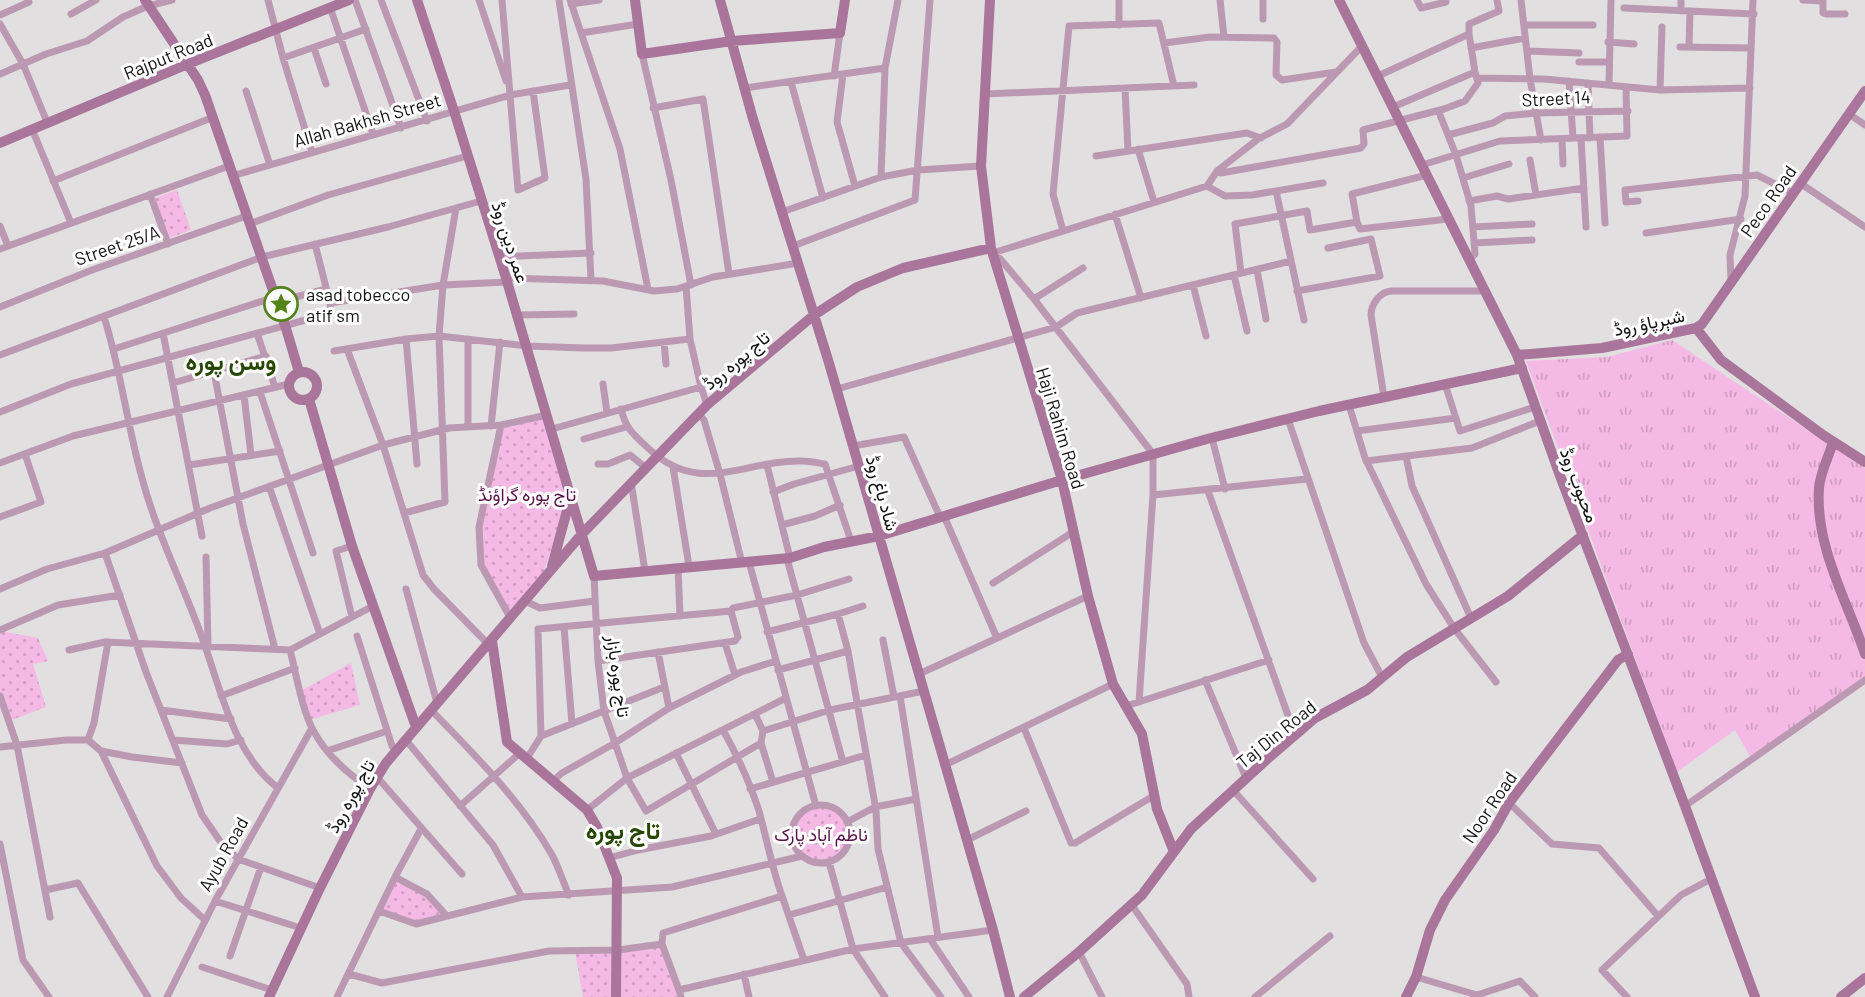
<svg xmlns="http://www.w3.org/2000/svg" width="1865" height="997" viewBox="0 0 1865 997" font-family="Barlow,Vazirmatn,sans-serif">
  <defs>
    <pattern id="grass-tufts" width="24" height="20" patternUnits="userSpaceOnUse" patternTransform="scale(1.75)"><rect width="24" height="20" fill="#f4b9e4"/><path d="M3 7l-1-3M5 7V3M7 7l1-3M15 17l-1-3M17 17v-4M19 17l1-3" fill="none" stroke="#d09ec3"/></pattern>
    <pattern id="park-dots" width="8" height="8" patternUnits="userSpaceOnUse" patternTransform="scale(1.75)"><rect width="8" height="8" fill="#f4b9e4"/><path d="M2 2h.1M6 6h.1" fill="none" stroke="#d09ec3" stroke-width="1.8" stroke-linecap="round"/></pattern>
  </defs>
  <rect width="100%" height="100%" fill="#e2dfe1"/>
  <!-- grass -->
  <path fill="url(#grass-tufts)" d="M1672 340 1865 468V680L1751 758 1735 730 1677 772 1526 361 1607 357Z"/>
  <!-- park -->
  <path fill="url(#park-dots)" d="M177 190 191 230 169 238 155 198Z
    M547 415 569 495 541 580 511 619 481 565 479 527 501 425Z
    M0 631 38 638 48 661 33 664 46 707 9 721 0 696Z
    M351 663 360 705 309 720 301 691Z
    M791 834a29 29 0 1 1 58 0a29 29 0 1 1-58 0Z
    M395 877 427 894 446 915 421 924 379 911Z
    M662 944 680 997H583L575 951Z"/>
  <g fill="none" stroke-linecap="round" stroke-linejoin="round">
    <!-- street -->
    <path stroke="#bc99b2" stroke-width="7" d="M268 0 283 58 312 152
      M355 0 401 128
      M381 0 427 121
      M479 0 506 81
      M502 0 518 190 545 178 533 91
      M559 0 586 179 591 280
      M570 0 620 149 648 289
      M1220 0 1224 37
      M1263 0V19
      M1417 0 1421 8 1446 2V0
      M1521 0 1530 79 1541 140
      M1803 0 1823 1V13L1826 14H1845
      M571 4 599 0
      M330 7 373 134
      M1624 8 1754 14
      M1681 11V0
      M71 14 96 0
      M0 15 29 2 28 0
      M0 24 23 64 47 122
      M1119 25V0
      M1524 25H1593
      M581 33 638 24
      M1608 42 1634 44
      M1164 43 1210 37 1274 38 1277 42 1276 75 1282 80 1336 72
      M1680 47 1751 48
      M1689 47 1690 11
      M314 48 326 84
      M1471 48 1525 38
      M1527 51 1579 53
      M642 54 671 180 691 285
      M283 58 366 29
      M1579 62H1609
      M0 74 46 54 87 41 123 17 148 6 172 0
      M843 74 837 122 855 186
      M834 76 840 33
      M1378 76 1469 34V24L1499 11 1497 0
      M1477 78 1544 79 1660 90 1662 27
      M1569 81 1573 138
      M791 82 823 198
      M1588 83 1590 138
      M1609 84 1611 0
      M745 88 885 68
      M1125 88 1128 151
      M1660 90 1750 88
      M246 91 270 165
      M985 94 1194 85
      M1393 107 1475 72 1469 34
      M653 108 703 99 729 274
      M1849 114 1865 125
      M1440 115 1456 155 1471 206 1475 254 1469 260
      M32 129 71 223
      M1448 135 1493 123 1505 116 1536 113 1628 111
      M1600 137 1605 223
      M1581 138 1586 227
      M1562 139 1563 164
      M1138 149 1154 202
      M1096 156 1247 133 1261 138
      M1530 160 1536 195
      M1422 165 1500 141 1627 136 1626 87
      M1217 171 1221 173 1361 148 1364 144 1363 130 1444 109 1465 101 1478 83 1475 72
      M232 176 510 95 570 85
      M881 177 885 68 898 0
      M1463 178 1509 164
      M53 181 211 118
      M1800 183 1865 227
      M1207 186 1225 196 1252 195 1323 183
      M1276 191 1304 320
      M150 194 168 244
      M1469 201 1497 196 1508 199 1584 188
      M1638 201 1626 202 1625 190 1757 175 1793 193
      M782 212 881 177 918 170 981 166
      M1115 214 1141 298
      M1357 222 1352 194 1427 175
      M249 224 328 195 467 156
      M0 226 8 246
      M1473 227 1532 224
      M1063 231 1053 194 1069 26 1159 23 1174 86
      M1646 233 1741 219
      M1474 243 1532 240
      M315 244 330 303
      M793 246 915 200 930 0
      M991 248 1034 299 1153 454V495L1139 702
      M0 249 229 166
      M996 252 1207 186 1217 171 1258 139 1287 124 1362 46
      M499 257 591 253
      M1257 270 1266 319
      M1241 273 1235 224 1307 211 1310 230 1357 222 1360 229 1448 219
      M1234 275 1247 331
      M506 278 603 281 654 291 677 289 713 277 798 263
      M1731 282 1730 255 1745 196 1753 0
      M1193 285 1206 336
      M1297 291 1380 276 1371 239 1328 248
      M1034 299 1083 268
      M277 302 326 289
      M0 307 92 270 246 216
      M517 315 574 314
      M104 317C121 370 127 425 142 478 157 535 185 588 204 643 222 694 234 754 278 788
      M163 333 202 536
      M257 333 275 387
      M406 339 417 464
      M468 339V427
      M664 342 666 364
      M114 349 275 297
      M347 349 383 445 423 575 434 589 489 645
      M334 351 406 339 439 336 527 346 583 348H611L690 339
      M0 355 262 257 388 227 481 201
      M214 372 243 524 275 649
      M173 383 266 356
      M603 384 607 413
      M1445 384 1460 431 1535 407
      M701 387 707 405
      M837 389 1056 327 1077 313 1291 261
      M260 392 313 553
      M244 395 251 455
      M1384 397 1371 315C1371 304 1380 292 1391 291H1486
      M1349 405 1365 458 1426 584 1454 628 1496 682
      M621 409C626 429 633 434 648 448 700 498 745 459 803 461 810 461 818 463 825 464L851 541
      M0 412 71 384 331 313 330 303 443 285 507 282
      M698 413 704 420 720 474 742 563
      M1288 419 1364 643 1382 677
      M501 425 479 527 481 565 511 619
      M491 426 500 342
      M552 429 701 387 690 339 686 286
      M1357 431 1456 418
      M1212 438 1225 489
      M584 439 626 427
      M853 446 904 437 940 517
      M1406 456 1412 486 1471 618
      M1366 461 1472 448 1540 421
      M0 463 73 436 289 384
      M598 464H608L630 455 645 467
      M189 465 280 451
      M767 465 790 558
      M673 467 689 566
      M631 482 645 571
      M269 486 320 634
      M1208 491 1295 735
      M773 492 794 484 859 466
      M1153 495 1307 479
      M404 513 445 502 439 336 443 285 456 208
      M944 516 997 638
      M0 517 41 502 25 454
      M782 525 815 516 840 505
      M105 553 146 672 202 815 222 844 238 859 320 888
      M206 557 208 645
      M787 559 843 762
      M749 562 816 806
      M678 567 680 616
      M594 576 598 661 604 711 627 778 646 811 761 743
      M993 583 1073 532
      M0 589 47 569 105 553 210 508 383 445 449 428 501 425 547 415
      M406 589 437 703
      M525 601 540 608 595 601
      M838 614 863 606
      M352 617 336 551 352 546
      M564 627 572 724
      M0 630 58 605 120 595
      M767 632 838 614 848 651 876 810 878 849 901 943 941 997
      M357 636 392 746 396 751
      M883 640 894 697
      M725 643 735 675
      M69 650 105 642 290 650 373 606
      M290 650C296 673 302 710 313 730 326 755 347 773 370 789
      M658 652 669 708
      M598 661 735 641 738 637 731 611 733 608 797 595 849 579
      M778 670 848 651
      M919 674 1088 596
      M1205 680 1246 778
      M0 696 17 745 50 917
      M221 696 295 668
      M900 696 938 937
      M1126 706 1269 660
      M161 710 231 719
      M431 710C474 754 521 801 552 855 559 868 563 882 569 895
      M755 714 763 731 761 743 773 782
      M1024 728 1071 843H1075L1155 795
      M723 730C737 755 750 783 759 811 767 840 772 868 782 896
      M763 731 830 710 924 691
      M541 736 664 687
      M405 739 493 845 522 897
      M88 740 94 723 108 642
      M173 740 227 744 241 740
      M0 747 66 740H88L101 751 132 757 182 763
      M101 751 157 866 181 898 205 920
      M327 751 387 731
      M676 753 716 834
      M526 760 541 736 538 629 731 611
      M945 765 1113 684
      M377 777 462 874
      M553 781 562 773 615 743 669 708 741 672 776 661
      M750 789 866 755
      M1233 790 1313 879
      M1509 803 1552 844 1599 848 1658 916
      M792 834a29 29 0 1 1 58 0a29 29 0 1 1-58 0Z
      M460 806 520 753
      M1685 806 1865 680
      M587 810 627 778 786 698
      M847 822 875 807 916 799
      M967 840 1026 811
      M0 844 23 960 49 997
      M609 858 638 850 711 836 760 819
      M829 862 853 949 885 997
      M395 877 427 894 446 915
      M45 890 78 883 148 997
      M215 901 301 928
      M1131 904 1187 984 1189 997
      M379 911 416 924 522 897 672 887 802 856
      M789 915 887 887
      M930 939 969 997
      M662 944 679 990
      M1079 952 1102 997
      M230 956 261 867
      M202 967 272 990
      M349 974 382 983 549 951 618 950 662 944 663 933 782 896 804 960
      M744 974 749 997
      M1416 977 1477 995 1520 981 1535 997
      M167 997 215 901 312 728
      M337 997 395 877 421 829
      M681 997 679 990 853 949 993 930
      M1255 997 1330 936
      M1627 997 1602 970 1681 895 1711 879"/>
    <!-- secondary -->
    <path stroke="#a9759b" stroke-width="10" d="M145 0 198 80 205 95 285 325 299 372
      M417 0 454 111 506 278 594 576 790 558 824 547 879 536 1062 480 1207 439 1319 411 1522 368
      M635 0 642 54 732 41 840 33 845 0
      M720 0 753 119 829 363 993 930 1010 997
      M990 0 981 166 991 248 1062 480 1088 596 1113 684 1142 734 1157 809 1174 852
      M1339 0 1517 355 1559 473 1685 806 1755 997
      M0 143 188 64 349 0
      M1696 328 1702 324 1865 91
      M1696 328 1721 360 1823 435 1865 462
      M1517 355 1602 348 1696 328
      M289 386a14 14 0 1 1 28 0a14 14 0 1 1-28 0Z
      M309 399 352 546 416 727
      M1833 442C1829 456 1820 473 1819 488 1815 547 1847 600 1865 654
      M552 566 571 496
      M492 641 507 742 587 810 597 827 617 878 616 997
      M269 997 320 888 370 789 386 763 581 535 707 405 814 315 857 287 903 268 991 248
      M1024 997 1079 952 1142 895 1191 829 1265 761 1315 718 1367 690 1407 657 1508 596 1583 535
      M1406 997 1416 977 1430 930 1445 900 1494 830 1509 803 1618 660 1628 654
      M1841 997 1865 978"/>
  </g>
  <!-- icons -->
  <defs>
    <g id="sight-ring" transform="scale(1.75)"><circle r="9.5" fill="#fff" stroke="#528419" stroke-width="1.5"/><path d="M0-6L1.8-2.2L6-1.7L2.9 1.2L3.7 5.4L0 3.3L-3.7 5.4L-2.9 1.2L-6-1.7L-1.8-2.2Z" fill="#528419"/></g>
  </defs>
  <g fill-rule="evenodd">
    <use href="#sight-ring" x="281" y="304"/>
  </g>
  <g text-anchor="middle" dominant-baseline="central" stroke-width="6" stroke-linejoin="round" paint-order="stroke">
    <!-- street labels -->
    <g font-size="18" fill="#111010" stroke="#fff">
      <text transform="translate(168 56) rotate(-22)">Rajput Road</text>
      <text transform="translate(1556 98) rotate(-3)">Street 14</text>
      <text transform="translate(367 120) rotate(-16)">Allah Bakhsh Street</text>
      <text transform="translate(1768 201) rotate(-55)">Peco Road</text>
      <text transform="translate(511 242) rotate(72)">عمر دین روڈ</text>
      <text transform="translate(117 245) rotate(-19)">Street 25/A</text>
      <text transform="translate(1649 322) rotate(-12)">شېرپاؤ روڈ</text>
      <text transform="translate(736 360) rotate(-40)">تاج پورہ روڈ</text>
      <text transform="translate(1061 428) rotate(73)">Haji Rahim Road</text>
      <text transform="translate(1580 485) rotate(69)">محبوب روڈ</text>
      <text transform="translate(883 493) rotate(74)">شاد باغ روڈ</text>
      <text transform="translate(619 676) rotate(82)">تاج پورہ بازار</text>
      <text transform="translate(1276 734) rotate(-39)">Taj Din Road</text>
      <text transform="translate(350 796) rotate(-61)">تاج پورہ روڈ</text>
      <text transform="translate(1489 807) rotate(-56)">Noor Road</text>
      <text transform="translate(223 854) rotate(-61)">Ayub Road</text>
    </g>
    <!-- poi labels -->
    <g font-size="18" fill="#111010" stroke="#fff" text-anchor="start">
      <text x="306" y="294">asad tobecco<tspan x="306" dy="21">atif sm</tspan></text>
    </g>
    <!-- park labels -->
    <g font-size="18" fill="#58124b" stroke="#fff">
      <text x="527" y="494">تاج پورہ گراؤنڈ</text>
      <text x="821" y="834">ناظم آباد پارک</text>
    </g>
    <!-- district labels -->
    <g font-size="24" font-weight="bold" fill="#274600" stroke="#fff">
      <text x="231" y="360">وسن پورہ</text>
      <text x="623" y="829">تاج پورہ</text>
    </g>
  </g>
</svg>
